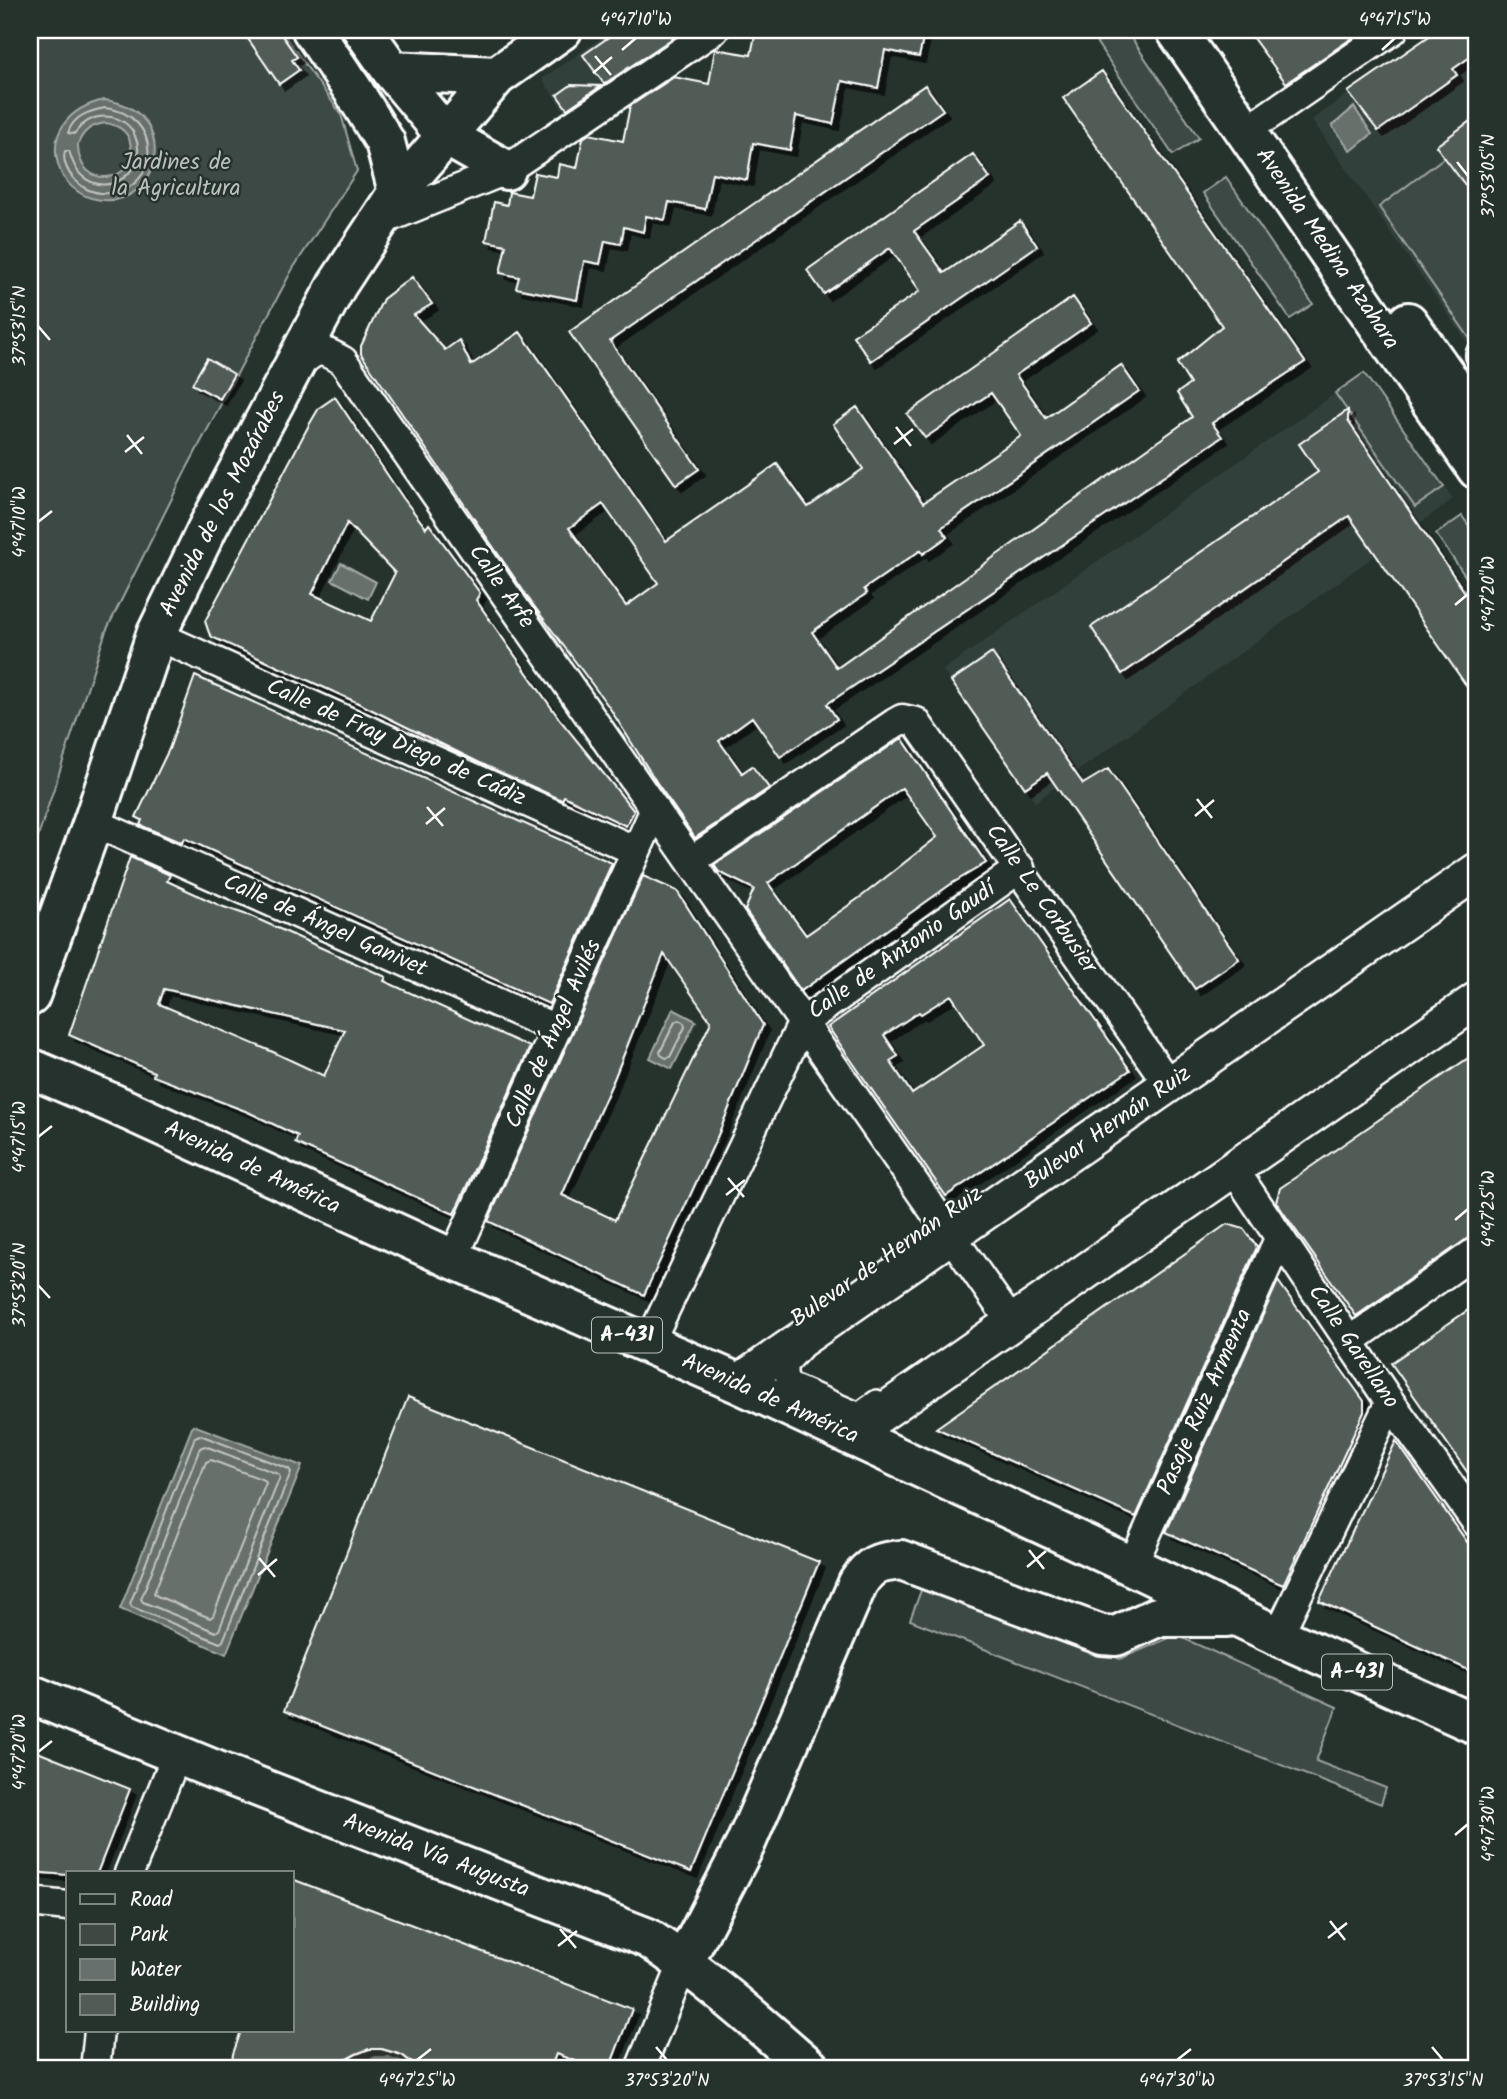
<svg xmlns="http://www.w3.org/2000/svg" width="1507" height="2099" viewBox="0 0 1507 2099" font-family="Kalam,sans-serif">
  <defs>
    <filter id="shadow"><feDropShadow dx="6" dy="6" stdDeviation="0" flood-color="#0009"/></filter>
  </defs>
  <rect width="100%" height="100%" fill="#26332d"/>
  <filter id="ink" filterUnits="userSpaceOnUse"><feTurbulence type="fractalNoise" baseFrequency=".0143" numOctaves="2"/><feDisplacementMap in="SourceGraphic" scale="14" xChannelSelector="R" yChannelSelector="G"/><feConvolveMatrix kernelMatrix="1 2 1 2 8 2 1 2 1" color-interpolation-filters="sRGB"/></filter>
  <g filter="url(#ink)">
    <!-- built -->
    <path fill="#333f3a" d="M613 30H703L571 121 542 79Z
      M1436 30H1477V356L1312 120Z
      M1364 373 1453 499 1035 802 943 670Z"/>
    <!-- green -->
    <path fill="#3e4944" stroke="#9ea4a2" stroke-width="2" d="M30 30H280L341 114 357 171 292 270 186 470 106 631 30 861Z
      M1088 30H1126L1199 138 1173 155Z
      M1445 157 1477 201V244L1472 253 1469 264 1477 282V349L1379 207Z
      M1226 177 1313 304 1290 319 1203 193Z
      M1364 373 1444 487 1415 507 1335 393Z
      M1462 516 1477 537V593L1436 534Z
      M923 1585 1120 1659 1176 1635 1337 1707 1316 1761 1386 1788 1381 1804 910 1620Z"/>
    <!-- water -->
    <path fill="#67706c" stroke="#a4a9a7" stroke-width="2" fill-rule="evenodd" d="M105 100C184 110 161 217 91 198 78 194 65 183 60 170 46 133 70 107 105 100ZM106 123C117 125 127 130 130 142 142 182 77 194 78 144 83 131 91 125 106 123Z
      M1354 107 1372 134 1351 151 1332 126Z
      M341 563 376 582 368 599 332 580Z
      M673 1009 696 1021 672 1069 650 1058Z
      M193 1425 302 1466 226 1654 120 1609Z
      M369 2049C388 2049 408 2053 420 2069H369L349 2057Z"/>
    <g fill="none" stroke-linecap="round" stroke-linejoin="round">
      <!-- shore -->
      <path stroke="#c2c6c4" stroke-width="2" d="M105 108C163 114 161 189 110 193 97 194 84 190 75 180 68 173 62 161 65 151H69C72 159 74 169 81 175 108 201 150 169 135 136 131 126 122 119 111 117 94 114 83 122 74 134L68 133C73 116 89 111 105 108Z
        M679 1020 684 1023 685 1027 670 1057 666 1058 661 1055 660 1052 675 1022Z
        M200 1435 289 1469 291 1472 223 1641 220 1643 132 1607 130 1604 195 1437Z
        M205 1446 278 1474 280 1477 219 1630 216 1632 143 1602 141 1599 200 1448Z
        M211 1460 264 1480 266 1483 213 1616 210 1618 157 1596 154 1593 206 1462Z"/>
    </g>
    <!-- building -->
    <path fill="#515c57" stroke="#fff" stroke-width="2" fill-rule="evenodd" filter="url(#shadow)" d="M242 30H278L297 57 292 60 299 70 279 84Z
      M619 30H685L604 84 583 55Z
      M756 30H925L919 57 885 50 878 88 842 81 833 124 796 116 790 150 753 143 747 180 712 173 705 209 669 202 665 220 646 216 643 232 624 227 621 244 605 241 600 264 584 261 577 300 516 288 519 277 500 273 506 245 486 241 494 202 507 205 509 192 530 196 535 173 557 177 559 164 577 168 583 138 589 134 623 141 630 106 674 77 709 84 715 49 751 55Z
      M1247 30H1364L1286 83Z
      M1438 30H1477V52L1453 69 1457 75 1378 131 1348 92Z
      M1102 71 1305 362 1212 423 1222 437 827 704 837 719 780 757 752 717 719 741 742 773 752 766 769 788 695 838 657 783 609 707 531 602 361 354V346L383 299 412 277 432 304 414 315 445 350 459 340 471 365 520 332 666 541 777 464 808 507 863 469 833 424 857 407 923 503 1021 436 991 393 925 438 907 414 1073 297 1091 323 1016 375 1046 418 1121 365 1139 391 941 528 947 537 923 554 921 550 864 589 867 593 812 632 837 668 1192 417 1177 393 1190 384 1177 363 1222 326 1063 98ZM603 504 658 583 626 606 569 528Z
      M571 85 601 86 567 109 557 95Z
      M925 85 943 110 610 341 699 469 676 485 569 332Z
      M1477 116V201L1436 146Z
      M973 154 990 178 914 231 944 273 1020 221 1037 246 871 361 853 336 920 291 890 248 824 294 807 270Z
      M207 358 234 374 220 399 192 384Z
      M335 397 403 498 426 528 429 524 480 593 476 600 560 720 634 811 626 826 564 796 562 800 482 764 356 702 212 637 209 633 205 621 309 425 319 408ZM347 523 395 573 371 621 312 594Z
      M1348 410V421L1477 610V701L1349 516 1122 674 1091 627 1318 472 1299 444Z
      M992 653 1083 784 1108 769 1239 959 1195 989 1047 773 1025 788 951 681Z
      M195 676 612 863 549 1004 184 838 182 843 140 825 142 820 136 817 169 749Z
      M902 738 986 863 951 884 801 991 745 910 754 889 719 872 714 865ZM902 788 937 837 862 896 806 935 768 883Z
      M130 857 170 875 167 881 221 906 253 917 386 977 384 981 530 1047 454 1214 295 1143 298 1136 248 1112 153 1076 154 1072 69 1035ZM164 989 295 1019 345 1030 324 1076 273 1052 159 1004Z
      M643 876 677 891 763 1025 718 1135 644 1295 488 1221ZM664 954 711 1022 615 1220 562 1195 614 1079Z
      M1010 899 1130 1070 946 1196 828 1027ZM951 995 984 1045 912 1094 890 1061 898 1056 884 1035 919 1012 921 1014Z
      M1477 1052V1232L1356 1316 1276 1202 1280 1188Z
      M1227 1224 1244 1229 1257 1247 1136 1517 936 1428Z
      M1278 1281 1364 1401V1412L1283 1585 1166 1532Z
      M1477 1304V1486L1391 1363Z
      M408 1397 819 1562 691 1872 284 1711Z
      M1396 1441 1477 1556V1674L1319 1601Z
      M30 1749 130 1789 97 1873H68V1875L30 1872Z
      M292 1879 632 2009 609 2069H597L556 2054 550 2069H420L402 2055 382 2049H369L356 2054 341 2062 336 2069H231L233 2054 241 2031H292Z"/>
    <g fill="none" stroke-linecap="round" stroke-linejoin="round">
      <!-- pedestrian casing -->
      <g stroke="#fff" stroke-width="26">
        <path id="pedestrian" d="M1477 354V356
          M801 1349 786 1365V1375L790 1384 859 1414 877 1401"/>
      </g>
      <!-- minor casing -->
      <g stroke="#fff" stroke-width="33">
        <path id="minor" d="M1265 118 1393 30
          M380 221 506 170 714 30
          M293 368C318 349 317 346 343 361L1011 1322
          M156 635 636 851
          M93 822 556 1029
          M691 861 895 723 902 719 916 722 1169 1085
          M1233 1168 1390 1402 1477 1523
          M453 1259 655 809
          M1350 1341 1477 1251
          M648 1345 803 1022 1020 868
          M1132 1566 1279 1239
          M1278 1636 1390 1402
          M129 1873 177 1754
          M30 1902 68 1906
          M95 2069 99 2031
          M640 2069 684 1962"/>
      </g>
      <!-- tertiary casing -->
      <g stroke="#fff" stroke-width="40">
        <path id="tertiary" d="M738 1383 1477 871
          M850 1435 1477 1000"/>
      </g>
      <!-- primary casing -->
      <g stroke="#fff" stroke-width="44">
        <path id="primary" d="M312 30 353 90 385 142 398 192
          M363 30 392 71 446 136 506 170
          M1176 30 1477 469
          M392 71 497 76
          M1408 322 1477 420
          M30 996 93 822 156 635 208 527 337 285 398 192 497 76 562 30
          M30 1068 114 1104 453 1259 738 1383 1132 1566 1278 1636 1477 1725
          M30 1694 220 1772 648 1938C707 1977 758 2023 811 2069
          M684 1962 745 1845 858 1583C871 1563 878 1563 901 1560L1102 1635 1116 1636 1157 1617H1227"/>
      </g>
      <!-- pedestrian -->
      <use href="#pedestrian" stroke="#26332d" stroke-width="21"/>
      <!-- minor -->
      <use href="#minor" stroke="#26332d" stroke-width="28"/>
      <!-- tertiary -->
      <use href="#tertiary" stroke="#26332d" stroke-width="35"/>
      <!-- primary -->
      <use href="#primary" stroke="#26332d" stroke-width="38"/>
    </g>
  </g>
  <!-- ticks -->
  <path fill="none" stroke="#fff" stroke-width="2.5" d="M622 50 636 38M1382 50 1395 38M595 56 611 75M593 73 612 57M1457 162 1468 176M38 326 50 340M896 427 911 446M127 435 142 454M894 444 913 429M125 452 144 437M38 522 52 511M1455 605 1468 594M1197 799 1212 818M427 807 443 826M1195 816 1214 800M426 824 445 808M38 1137 52 1126M728 1178 744 1197M726 1195 745 1180M1455 1220 1468 1209M38 1285 50 1298M1029 1550 1044 1569M259 1558 275 1577M1027 1567 1046 1551M258 1575 277 1559M38 1752 52 1741M1455 1835 1468 1824M1330 1921 1345 1940M560 1929 576 1948M1328 1938 1347 1923M558 1946 577 1931M656 2047 667 2060M1432 2047 1443 2060M417 2060 431 2049M1177 2060 1191 2049"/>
  <g text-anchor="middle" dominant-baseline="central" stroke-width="5" stroke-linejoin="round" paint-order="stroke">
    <!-- shield labels -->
    <g fill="#26332d" stroke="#bec2c0" stroke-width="2">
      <rect x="592" y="1317.5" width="70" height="35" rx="5"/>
      <rect x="1322" y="1654.5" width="70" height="35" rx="5"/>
    </g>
    <g font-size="21" font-weight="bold" fill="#fff">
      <text x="627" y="1335">A-431</text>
      <text x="1357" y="1672">A-431</text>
    </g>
    <!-- park labels -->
    <g font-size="23" fill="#bbbfbe" stroke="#26332d">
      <text x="176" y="163">Jardines de<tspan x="176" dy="26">la Agricultura</tspan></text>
    </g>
    <!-- street labels -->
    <g font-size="23" fill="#fff" stroke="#26332d">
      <text transform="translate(1327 249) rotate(56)">Avenida Medina Azahara</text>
      <text transform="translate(223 504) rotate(-63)">Avenida de los Mozárabes</text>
      <text transform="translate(501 587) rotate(55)">Calle Arfe</text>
      <text transform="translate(396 743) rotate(24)">Calle de Fray Diego de Cádiz</text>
      <text transform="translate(1041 899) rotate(55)">Calle Le Corbusier</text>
      <text transform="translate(325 926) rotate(24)">Calle de Ángel Ganivet</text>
      <text transform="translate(902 951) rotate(-35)">Calle de Antonio Gaudí</text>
      <text transform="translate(554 1034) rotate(-66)">Calle de Ángel Avilés</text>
      <text transform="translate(1108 1128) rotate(-35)">Bulevar Hernán Ruiz</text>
      <text transform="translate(252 1168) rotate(25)">Avenida de América</text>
      <text transform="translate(887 1257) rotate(-35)">Bulevar de Hernán Ruiz</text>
      <text transform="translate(1353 1347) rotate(56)">Calle Garellano</text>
      <text transform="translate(770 1399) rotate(24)">Avenida de América</text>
      <text transform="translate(1205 1402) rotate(-66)">Pasaje Ruiz Armenta</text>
      <text transform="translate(436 1856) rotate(21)">Avenida Vía Augusta</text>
    </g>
  </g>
  <!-- margin -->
  <rect width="1507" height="2099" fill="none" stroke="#26332d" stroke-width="77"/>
  <!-- legend -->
  <rect x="66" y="1871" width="228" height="161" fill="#26332d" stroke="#7d8581" stroke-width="2"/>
  <rect x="80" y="1894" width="35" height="10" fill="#26332d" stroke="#7d8581" stroke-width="2"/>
  <text x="130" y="1906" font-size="21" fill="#ffffff">Road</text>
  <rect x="80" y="1924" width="35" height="21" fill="#3e4944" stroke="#7d8581" stroke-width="2"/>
  <text x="130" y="1941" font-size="21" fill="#ffffff">Park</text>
  <rect x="80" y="1959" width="35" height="21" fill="#67706c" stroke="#7d8581" stroke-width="2"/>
  <text x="130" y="1976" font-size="21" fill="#ffffff">Water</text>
  <rect x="80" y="1994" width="35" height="21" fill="#515c57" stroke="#7d8581" stroke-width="2"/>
  <text x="130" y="2011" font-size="21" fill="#ffffff">Building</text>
  <rect x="38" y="38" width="1430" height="2022" fill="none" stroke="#fff" stroke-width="2.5"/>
  <g font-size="18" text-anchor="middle" fill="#fff">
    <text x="636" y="25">4°47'10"W</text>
    <text x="1395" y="25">4°47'15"W</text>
    <text transform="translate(1488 176) rotate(-90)" y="6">37°53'05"N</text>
    <text transform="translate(19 326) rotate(-90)" y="6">37°53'15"N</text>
    <text transform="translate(19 522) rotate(-90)" y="6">4°47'10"W</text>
    <text transform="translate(1488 594) rotate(-90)" y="6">4°47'20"W</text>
    <text transform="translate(19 1137) rotate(-90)" y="6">4°47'15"W</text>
    <text transform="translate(1488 1209) rotate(-90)" y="6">4°47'25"W</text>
    <text transform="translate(19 1285) rotate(-90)" y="6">37°53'20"N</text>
    <text transform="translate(19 1752) rotate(-90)" y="6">4°47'20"W</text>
    <text transform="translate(1488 1824) rotate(-90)" y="6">4°47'30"W</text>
    <text x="417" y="2086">4°47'25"W</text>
    <text x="667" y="2086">37°53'20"N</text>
    <text x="1177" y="2086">4°47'30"W</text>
    <text x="1443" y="2086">37°53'15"N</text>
  </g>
</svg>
